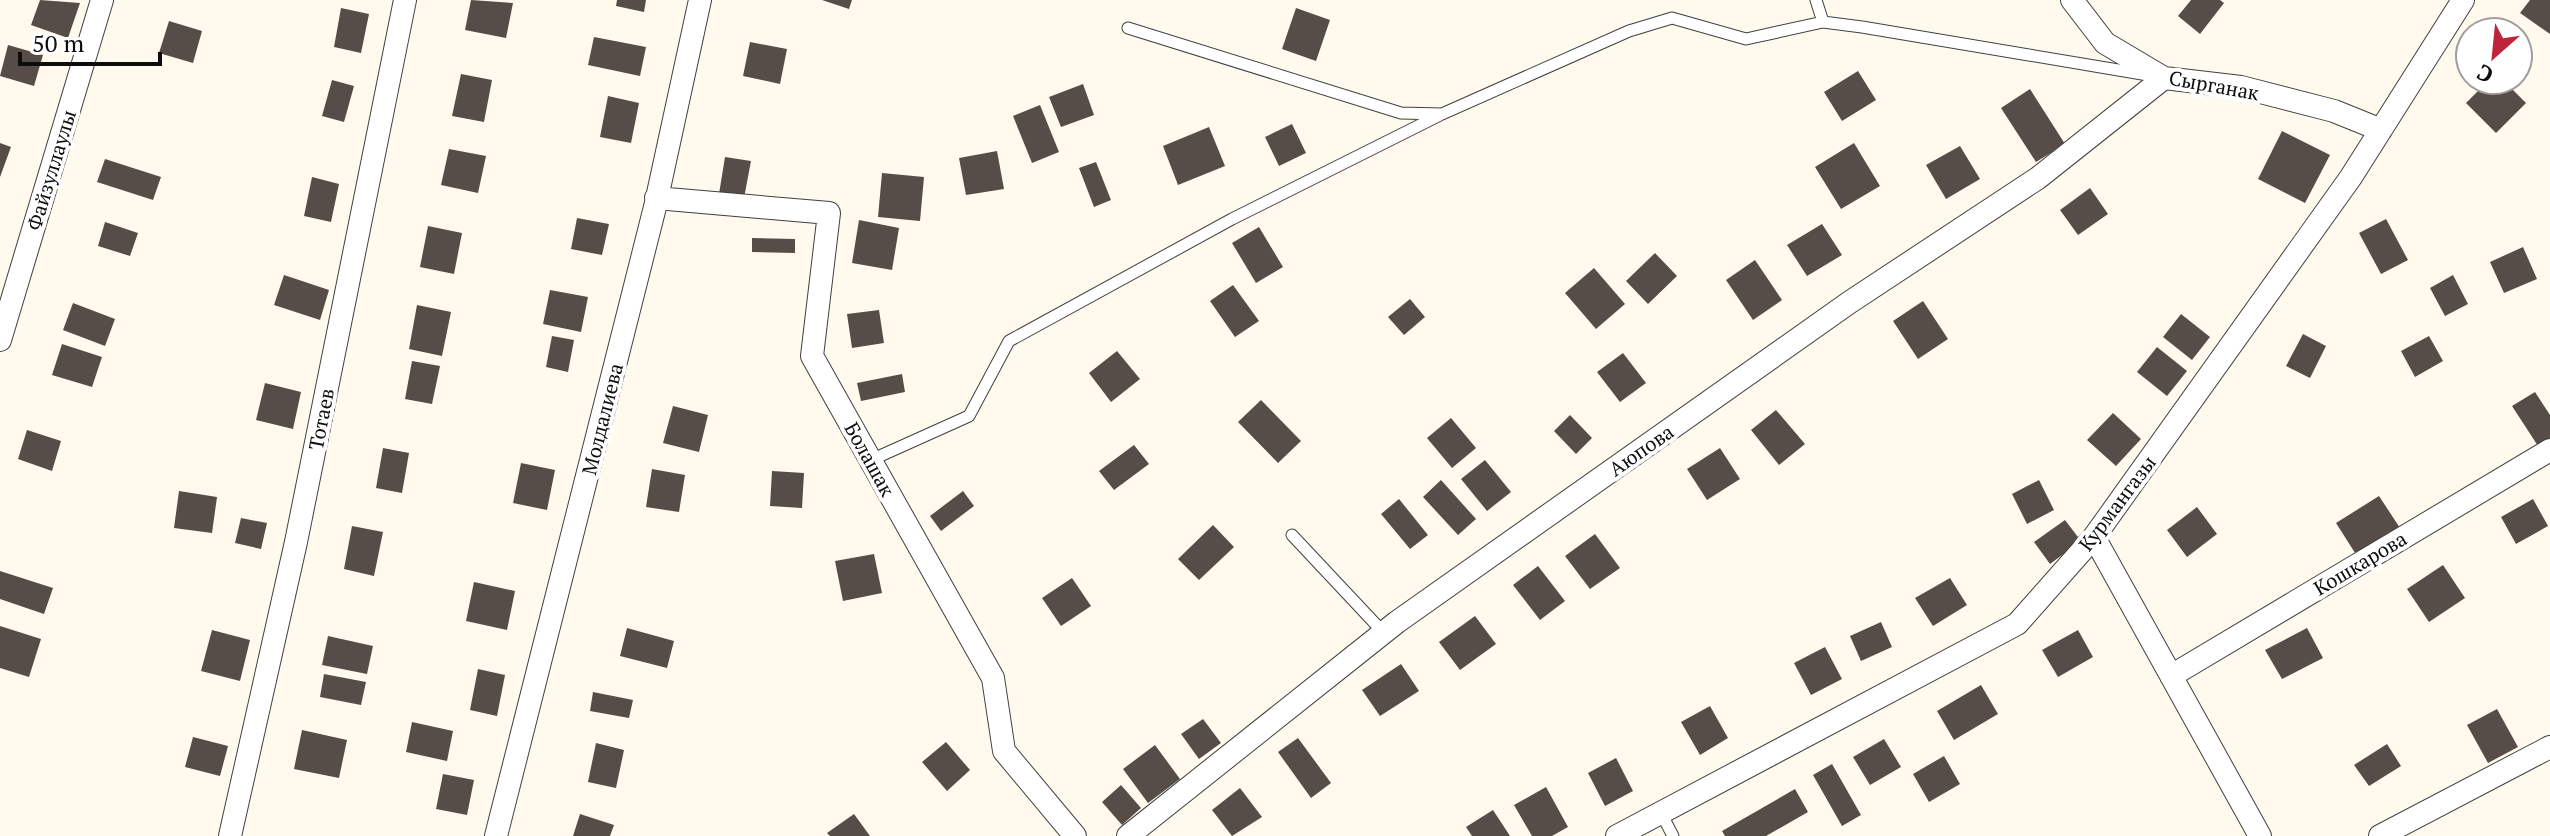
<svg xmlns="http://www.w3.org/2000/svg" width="2550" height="836" viewBox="0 0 2550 836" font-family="'PT Serif',serif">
  <rect width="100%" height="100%" fill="#fffaed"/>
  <!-- building -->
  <path fill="#564d49" d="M40 0 80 3 68 38 31 25Z
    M471 0 513 3 506 38 465 30Z
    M617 0H646L644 12 616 6Z
    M822 0H852L849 9Z
    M2191 0H2220L2224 3 2200 34 2178 16Z
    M2530 0H2550V34L2520 13Z
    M341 8 369 14 361 53 334 47Z
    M1296 8 1330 20 1316 61 1282 49Z
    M169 21 202 31 193 63 159 53Z
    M594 37 646 47 640 76 588 65Z
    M750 42 787 49 780 84 743 76Z
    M8 45 43 55 34 86 0 76Z
    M1858 71 1876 100 1842 121 1824 92Z
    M461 74 492 80 484 122 452 116Z
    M332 80 354 86 344 122 322 116Z
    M2489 80H2503L2526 103 2496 133 2466 103Z
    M1083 84 1094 115 1061 127 1049 97Z
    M2030 89 2065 144 2036 162 2001 108Z
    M608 96 639 103 631 143 600 137Z
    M1040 105 1059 152 1032 163 1013 116Z
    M1292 124 1306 153 1279 166 1265 137Z
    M1209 127 1225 166 1178 185 1163 146Z
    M2282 131 2330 155 2305 203 2258 179Z
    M0 143 11 147 0 177Z
    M1854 143 1880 186 1841 209 1815 167Z
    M1960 146 1980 179 1946 199 1926 165Z
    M449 149 486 156 478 193 441 185Z
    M997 151 1004 189 966 195 959 158Z
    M725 157 751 161 744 198 719 194Z
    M105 159 161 177 153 200 97 182Z
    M1096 162 1111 200 1094 207 1079 168Z
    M882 173 924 177 920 221 878 217Z
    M312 177 339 184 331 222 304 216Z
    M2090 188 2108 214 2078 235 2060 210Z
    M577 218 609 224 602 255 571 249Z
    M2386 219 2408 260 2381 274 2359 233Z
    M859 220 899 228 892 270 852 263Z
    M105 222 138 233 130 256 98 246Z
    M1822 224 1842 255 1807 276 1787 245Z
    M428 226 462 233 454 274 420 267Z
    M1259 227 1283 267 1256 283 1232 243Z
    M752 238 795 239V253L752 252Z
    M2523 247 2537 279 2504 293 2490 262Z
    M1655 253 1677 276 1648 304 1626 281Z
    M1755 260 1782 300 1753 320 1726 280Z
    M1594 268 1625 304 1596 329 1565 293Z
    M284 275 329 290 320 320 274 305Z
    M2453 275 2468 304 2445 316 2430 288Z
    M1233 285 1259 321 1235 337 1210 301Z
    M550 290 588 297 581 332 543 324Z
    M1410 299 1425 317 1404 335 1388 317Z
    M1923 301 1948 339 1918 359 1893 321Z
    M73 303 115 319 105 346 63 330Z
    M417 305 451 312 442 356 409 349Z
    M879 310 884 343 852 348 847 314Z
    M2181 314 2210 337 2192 360 2163 337Z
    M2303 334 2326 346 2310 378 2286 366Z
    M552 336 574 340 568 372 546 367Z
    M2429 336 2443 361 2415 377 2401 351Z
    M62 344 102 357 92 387 52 375Z
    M2157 347 2187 371 2167 396 2137 372Z
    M1117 351 1140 379 1111 402 1089 373Z
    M1623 353 1646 383 1620 402 1597 372Z
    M412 361 440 366 432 404 405 399Z
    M902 374 905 392 861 401 857 383Z
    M265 383 301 392 293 429 256 420Z
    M2535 392 2550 415V438L2538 446 2512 406Z
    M1261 400 1301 441 1278 463 1238 422Z
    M673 406 708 415 699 452 663 443Z
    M1776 410 1805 444 1779 465 1751 430Z
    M2113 413 2141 439 2116 466 2087 440Z
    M1570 415 1592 438 1576 454 1554 431Z
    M1451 418 1476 448 1452 468 1427 438Z
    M27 430 61 441 52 471 18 459Z
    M1134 445 1149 464 1114 490 1099 471Z
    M383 448 409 453 402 493 376 488Z
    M1720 448 1740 479 1707 500 1687 469Z
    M1485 460 1511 492 1487 511 1461 479Z
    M521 463 555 470 547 510 513 503Z
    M652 469 685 475 679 512 646 507Z
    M772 471 804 473 802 508 770 506Z
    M1441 480 1476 519 1458 535 1423 497Z
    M2039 480 2054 510 2027 524 2012 494Z
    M179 491 217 497 212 533 174 528Z
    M963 491 974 506 941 531 930 516Z
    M2379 496 2400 528 2357 556 2336 523Z
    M1399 499 1428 535 1410 549 1381 514Z
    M2533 499 2548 526 2516 544 2501 517Z
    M2197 507 2217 534 2187 557 2167 530Z
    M241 518 267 523 261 549 235 543Z
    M2065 520 2081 541 2050 564 2034 542Z
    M1213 525 1234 547 1199 580 1178 559Z
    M352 526 383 532 374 576 344 569Z
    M1595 534 1620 568 1590 589 1565 556Z
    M874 554 882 593 843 601 835 561Z
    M2443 565 2465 598 2429 622 2407 589Z
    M1538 566 1565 601 1540 620 1513 585Z
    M0 571 53 588 44 614 0 599Z
    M1072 578 1091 606 1061 626 1042 598Z
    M1950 578 1967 605 1933 626 1915 598Z
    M474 582 515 591 507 630 466 621Z
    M1475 616 1496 644 1460 670 1439 642Z
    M1881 622 1892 647 1861 661 1850 636Z
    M0 626 41 639 29 677 0 668Z
    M627 628 674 641 667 668 620 656Z
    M2307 628 2323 658 2282 679 2265 650Z
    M212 630 250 640 240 681 201 671Z
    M2078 630 2093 657 2058 677 2042 650Z
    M328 636 373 646 367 674 322 665Z
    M1825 647 1842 679 1811 695 1794 663Z
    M1401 664 1419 691 1380 716 1362 690Z
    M478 669 505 675 497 716 470 710Z
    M324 674 366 682 361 705 320 697Z
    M1981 685 1998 714 1954 740 1937 711Z
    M593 692 633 700 629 718 590 711Z
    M1710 706 1728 738 1700 755 1681 722Z
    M2497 709 2518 747 2488 763 2467 725Z
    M1203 719 1221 743 1199 759 1181 734Z
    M412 722 453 731 447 761 406 752Z
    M302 730 347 740 339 778 294 769Z
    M193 737 228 746 220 776 185 767Z
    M1298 738 1331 783 1311 798 1278 752Z
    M1884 739 1901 767 1870 785 1853 757Z
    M946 742 970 770 947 791 922 762Z
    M596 743 624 750 616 788 588 782Z
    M2387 744 2401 766 2369 786 2354 765Z
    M1155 745 1180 779 1148 803 1123 769Z
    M1944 756 1960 784 1929 802 1913 774Z
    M1616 758 1633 791 1605 806 1588 773Z
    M1832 764 1861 815 1842 826 1813 775Z
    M443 774 474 780 467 815 436 809Z
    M1121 785 1141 808 1122 825 1102 802Z
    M1546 787 1568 827 1552 836H1532L1514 805Z
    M1240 788 1262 817 1232 836 1212 810Z
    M1795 789 1808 812 1766 836H1725L1722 831Z
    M1493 810 1510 836H1472L1466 827Z
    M580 814 614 825 610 836H573Z
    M854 814 870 836H830L827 833Z"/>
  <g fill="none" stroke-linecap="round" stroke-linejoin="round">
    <!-- lane casing -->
    <g stroke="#404040" stroke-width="13">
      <path id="lane" d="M1816 0 1823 22
        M1128 28 1401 113 1442 114 1629 31 1672 18 1746 39 1823 22 1862 27 2148 75
        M871 460 969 416 1009 341 1232 219 1440 115
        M1292 535 1383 632
        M1661 813 1673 836"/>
    </g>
    <!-- street casing -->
    <g stroke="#404040" stroke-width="24">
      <path id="street" d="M2072 0 2105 43 2164 78 2241 87 2334 111 2381 130
        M656 198 829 213 812 356 993 678 1004 751 1075 836
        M0 340 102 0
        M2094 537 2260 836
        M2171 676 2550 450
        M230 836 296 542 405 0
        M496 836 655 207 700 0
        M1128 836 1397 622 1850 302 2038 178 2164 78
        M1617 836 2017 624 2094 537 2351 177 2463 0
        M2380 836 2550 747"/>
    </g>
    <!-- lane -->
    <use href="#lane" stroke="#fff" stroke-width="11"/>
    <!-- street -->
    <use href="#street" stroke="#fff" stroke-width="22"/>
  </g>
  <g text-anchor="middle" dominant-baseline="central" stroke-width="8" stroke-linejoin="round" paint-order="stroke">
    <!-- street labels -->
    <g font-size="20" fill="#0d0d0d" stroke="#fff">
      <text transform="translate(2214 85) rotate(10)">Сырганак</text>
      <text transform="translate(51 170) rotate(-73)">Файзуллаулы</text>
      <text transform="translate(321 419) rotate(-79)">Тотаев</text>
      <text transform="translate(602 419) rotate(-76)">Молдалиева</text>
      <text transform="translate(1641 450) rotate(-35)">Аюпова</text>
      <text transform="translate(870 459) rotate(61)">Болашак</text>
      <text transform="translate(2117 503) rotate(-53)">Курмангазы</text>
      <text transform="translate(2360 563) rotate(-31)">Кошкарова</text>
    </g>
  </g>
  <!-- north arrow -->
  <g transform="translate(2494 56) rotate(207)"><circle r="38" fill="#ffffff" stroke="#9e9e9e" stroke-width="2"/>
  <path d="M0-6L14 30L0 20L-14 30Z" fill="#be253b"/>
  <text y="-12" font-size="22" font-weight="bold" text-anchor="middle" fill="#0d0d0d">С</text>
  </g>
  <!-- scale -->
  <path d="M20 52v12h140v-12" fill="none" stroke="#0d0d0d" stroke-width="4"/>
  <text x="32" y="52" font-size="24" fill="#0d0d0d" stroke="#ffffff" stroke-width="6" paint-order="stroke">50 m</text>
</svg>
